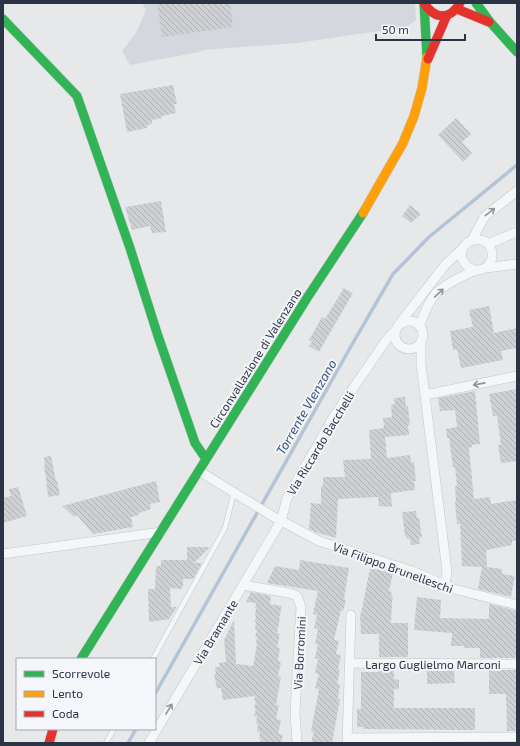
<svg xmlns="http://www.w3.org/2000/svg" width="520" height="746" viewBox="0 0 520 746" font-family="'Exo 2',sans-serif">
  <defs>
    <pattern id="building-back-hatch" width="6" height="6" patternUnits="userSpaceOnUse"><rect width="6" height="6" fill="#ced0d3"/><path d="M-1 5l2 2M0 0l6 6M5-1l2 2" fill="none" stroke="#b1b3b6"/></pattern>
  </defs>
  <rect width="100%" height="100%" fill="#e6e8ea"/>
  <!-- built -->
  <path fill="#d4d7dd" d="M142 3H415L416 20 406 27 297 43 203 50 199 52 130 65 122 51 136 33 146 10Z"/>
  <g fill="none" stroke-linecap="round" stroke-linejoin="round">
    <!-- stream -->
    <path stroke="#b4c4d5" stroke-width="3.5" d="M155 694 350 348 393 274 429 237 517 165
      M128 743 136 729"/>
  </g>
  <!-- building -->
  <path fill="url(#building-back-hatch)" d="M157 3H230L233 27 162 37Z
    M173 85 177 104H174L176 113 162 116V118L152 120V124L147 125V128L127 132 120 94Z
    M456 118 471 134 462 142 472 153 463 162 438 135Z
    M161 201 166 232 152 233 150 226 132 230 125 207Z
    M410 205 421 214 411 223 402 216Z
    M344 288 353 293 319 352 309 346 312 341 309 340 322 317 325 319Z
    M489 306 494 333 517 328V348L501 351 503 360 461 368 457 349 453 350 450 331 473 327 469 310Z
    M517 389V461L501 463 498 445H501L497 416H493L489 394Z
    M475 391 480 444 472 445V447L469 448 474 499 490 497 491 504 517 500V541H512V545L486 550 487 567 502 569V574L515 576 511 597 478 589 482 567 462 566 460 524H457L455 501H456L455 486H457L455 467H453L449 438H447L446 429 457 427 455 410 440 411 438 398Z
    M405 397 406 407 408 406 410 425H408L409 435 385 437 387 458 410 455 411 462H414L416 481H414L415 490 391 493 392 507 379 506 378 497 338 499 336 538 315 532 309 529 311 503 321 504V486H323V477H345L343 460 371 459 369 430 384 428 383 418 392 417 391 405 395 404 394 398Z
    M51 456 56 481H57L60 495 48 497 46 478 44 466H45L44 457Z
    M156 481 160 502 150 504 151 509 139 513V515L131 517 133 527 93 534 77 515 74 517 62 506Z
    M18 487 27 516 3 523V498L11 496 9 489Z
    M416 511 417 518H419L422 537H419L420 544 411 545 410 539H407L406 536H405L402 512Z
    M187 547H210L194 563H202L193 579H183V586L181 589 170 588 171 607H177L169 619 149 622 148 589H155L156 566H161V560H187Z
    M300 560 349 568 344 599 346 600 343 611 341 610 334 640 339 641 336 654 341 655 338 669 340 670 337 684 340 685 338 699H340L332 743H311L314 732 311 731 319 689 315 688 319 674 315 673 318 659 315 658 318 644H315L318 629 314 628 317 615 313 614 318 591 267 583 275 566 299 570Z
    M370 568 393 573 389 591 392 592 391 596 393 597 392 603 391 623H408V657H379V634H361L360 614H361Z
    M251 592 271 596 270 604 282 606 279 618H280L277 633 280 634 277 647 280 648 278 661 281 662 278 676 281 677 276 705H279L276 719 281 720 278 734 283 735 281 743H260L261 739H259L260 732 257 731 258 724H256L257 717 254 716 256 709H254L256 701H254L255 696 223 700 221 688H217L214 674H216L215 667H220L219 663 226 662 224 640 234 620 236 664 253 666 257 644H256L257 637 255 636 257 630 255 629 256 622H255L256 616 255 615 256 608H255L256 603 246 602Z
    M417 597 441 600 440 618 489 619V604L517 611V658H480V648H464V646H451L452 633 414 630Z
    M379 669H394V679L399 680V689H394V708H475V730L363 729V727H357V709H361V672H379Z
    M454 670 455 683 427 684V671Z
    M489 670H517V731H507L506 694H489Z"/>
  <g fill="none" stroke-linecap="round" stroke-linejoin="round">
    <!-- lane casing -->
    <g stroke="#c4c6c8" stroke-width="5.5">
      <path id="lane" d="M153 659 225 528 234 492
        M106 743 114 729"/>
    </g>
    <!-- street casing -->
    <g stroke="#c4c6c8" stroke-width="10">
      <path id="street" d="M472 240 485 216 517 191
        M488 244 517 232
        M486 268 517 264
        M395 335a14 14 0 1 1 28 0a14 14 0 1 1-28 0Z
        M419 326C424 315 428 302 436 293 443 286 464 275 474 271 477 270 482 270 485 268 491 264 494 256 491 249 489 244 485 240 480 240 460 237 453 263 475 270
        M397 327 445 265 463 248
        M421 341V364L447 571 445 585
        M425 395 517 376
        M199 471 274 517 319 541 412 571 454 589 517 605
        M3 554 161 532
        M243 585 289 593 297 596 301 607 295 713 297 743
        M349 663 517 664
        M347 738 517 737
        M149 743 281 521 287 498 334 416 387 339 395 331
        M347 743 351 615"/>
    </g>
    <!-- fast casing -->
    <g stroke="#c4c6c8" stroke-width="10">
      <path id="fast" d="M424 3 427 57
        M476 3 490 22 517 52
        M3 19 77 96 130 248 158 336 195 443 206 459
        M81 659 307 298 363 213"/>
    </g>
    <!-- slow casing -->
    <g stroke="#c4c6c8" stroke-width="10">
      <path id="slow" d="M363 213 403 143 414 116 422 88 427 57"/>
    </g>
    <!-- jam casing -->
    <g stroke="#c4c6c8" stroke-width="10">
      <path id="jam" d="M424 3C435 20 450 20 460 3
        M457 9 489 22
        M428 59 447 15
        M49 743 53 729"/>
    </g>
    <!-- lane -->
    <use href="#lane" stroke="#f5f6f7" stroke-width="4.5"/>
    <!-- street -->
    <use href="#street" stroke="#f5f6f7" stroke-width="9"/>
    <!-- fast -->
    <use href="#fast" stroke="#30b455" stroke-width="9"/>
    <!-- slow -->
    <use href="#slow" stroke="#ff9f0a" stroke-width="9"/>
    <!-- jam -->
    <use href="#jam" stroke="#e5322d" stroke-width="9"/>
  </g>
  <!-- one-way arrows -->
  <defs><path id="oneway-shaft" d="M-6 0H5M1.5-3L5.5 0L1.5 3" fill="none" stroke-width="1.6" stroke-linecap="round" stroke-linejoin="round"/></defs>
  <g stroke="#90959e">
    <use href="#oneway-shaft" transform="translate(490 212) rotate(-38)"/>
    <use href="#oneway-shaft" transform="translate(439 293) rotate(-43)"/>
    <use href="#oneway-shaft" transform="translate(479 384) rotate(169)"/>
    <use href="#oneway-shaft" transform="translate(169 709) rotate(-59)"/>
  </g>
  <g text-anchor="middle" dominant-baseline="central" stroke-width="4" stroke-linejoin="round" paint-order="stroke">
    <!-- street labels -->
    <g font-size="12" fill="#2b3445" stroke="#f4f6f9">
      <text transform="translate(255 358) rotate(-58)">Circonvallazione di Valenzano</text>
      <text transform="translate(320 443) rotate(-59)">Via Riccardo Bacchelli</text>
      <text transform="translate(393 567) rotate(20)">Via Filippo Brunelleschi</text>
      <text transform="translate(215 632) rotate(-59)">Via Bramante</text>
      <text transform="translate(299 653) rotate(-87)">Via Borromini</text>
      <text x="433" y="664">Largo Guglielmo Marconi</text>
    </g>
    <!-- water labels -->
    <g font-size="13" font-style="italic" fill="#34527a" stroke="#f4f6f9">
      <text transform="translate(306 407) rotate(-60)">Torrente Vlenzano</text>
    </g>
  </g>
  <!-- border -->
  <rect width="520" height="746" fill="none" stroke="#2b3445" stroke-width="8"/>
  <!-- legend -->
  <rect x="16" y="658" width="140" height="72" fill="#f4f6f9" stroke="#a4a8b1"/>
  <rect x="24" y="671" width="20" height="6" fill="#30b455" stroke="#a4a8b1"/>
  <text x="52" y="678" font-size="12" fill="#2b3445">Scorrevole</text>
  <rect x="24" y="691" width="20" height="6" fill="#ff9f0a" stroke="#a4a8b1"/>
  <text x="52" y="698" font-size="12" fill="#2b3445">Lento</text>
  <rect x="24" y="711" width="20" height="6" fill="#e5322d" stroke="#a4a8b1"/>
  <text x="52" y="718" font-size="12" fill="#2b3445">Coda</text>
  <!-- scale -->
  <path d="M376 34v6h89v-6" fill="none" stroke="#2b3445" stroke-width="2"/>
  <text x="382" y="34" font-size="12" fill="#2b3445" stroke="#f4f6f9" stroke-width="3" paint-order="stroke">50 m</text>
</svg>
